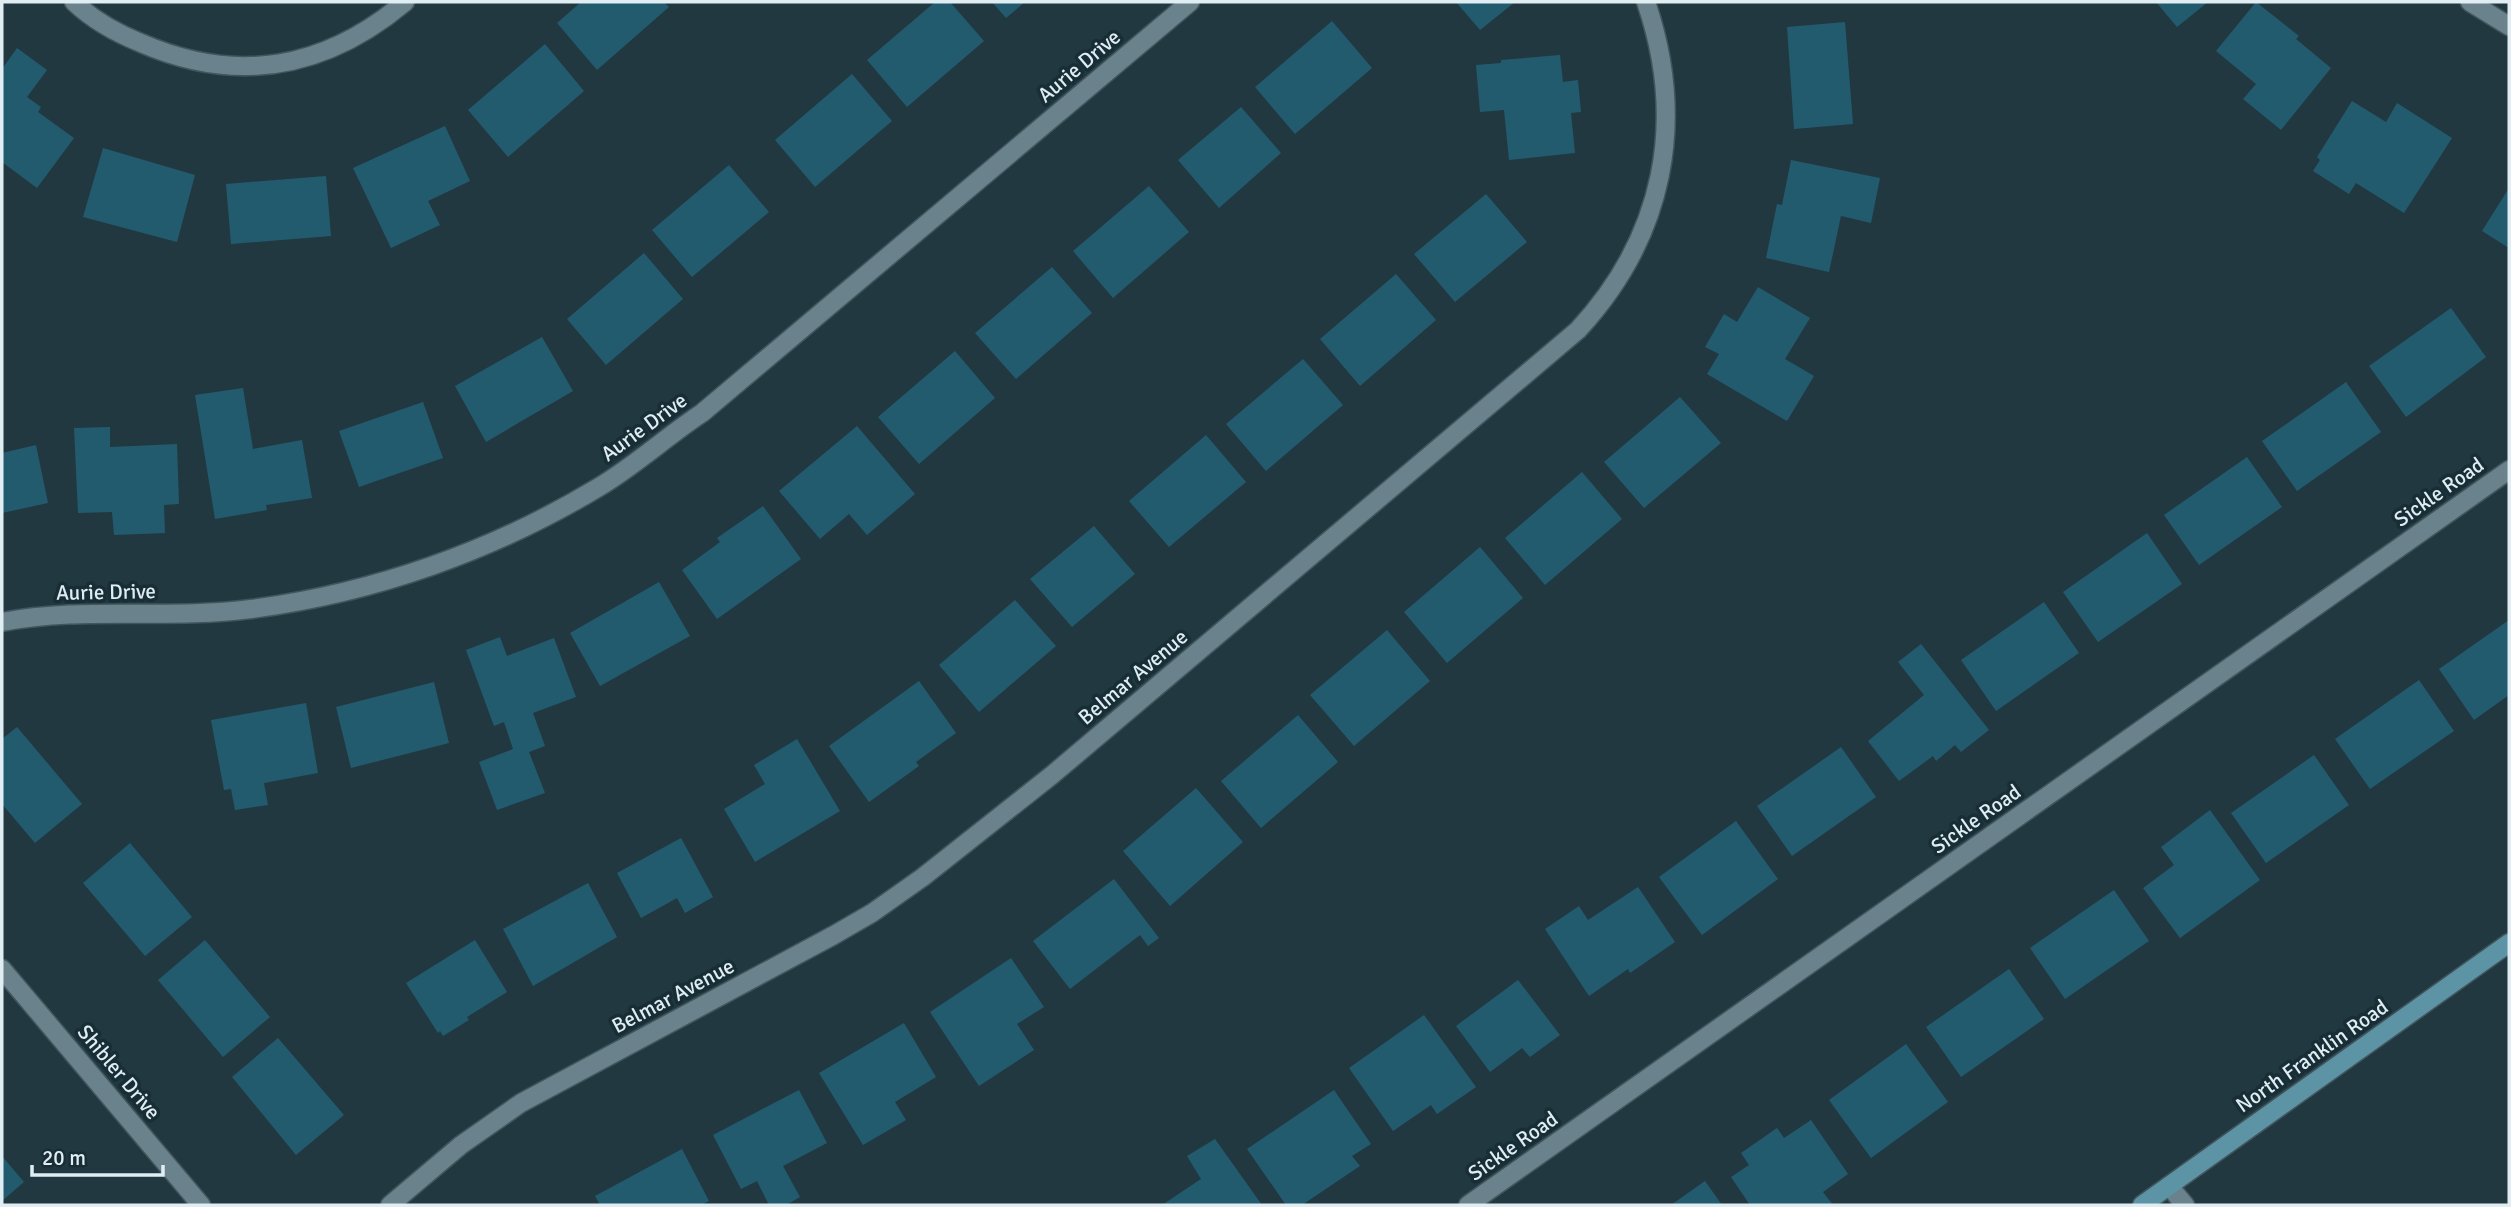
<svg xmlns="http://www.w3.org/2000/svg" width="2511" height="1207" viewBox="0 0 2511 1207" font-family="Signika,sans-serif">
  <rect width="100%" height="100%" fill="#223841"/>
  <!-- building -->
  <path fill="#235b6e" d="M581 2H664L669 7 597 70 557 23Z
    M935 2H950L984 41 907 107 867 60Z
    M992 2H1025L1006 18Z
    M1456 2H1515L1480 30Z
    M2156 2H2208L2177 27Z
    M2256 2 2299 36 2296 39 2331 68 2281 130 2243 99 2256 84 2216 51Z
    M1332 21 1372 68 1295 134 1255 87Z
    M1845 22 1853 124 1794 129 1787 27Z
    M545 44 584 91 508 157 468 110Z
    M17 48 47 70 27 97 41 107 38 112 74 138 37 188 2 162V69Z
    M1560 55 1563 82 1578 80 1581 112 1571 113 1575 153 1509 160 1504 110 1480 112 1476 65 1501 63V60Z
    M852 74 892 121 815 187 775 140Z
    M2352 101 2386 122 2397 103 2452 138 2404 213 2356 183 2349 194 2313 171 2320 160 2317 157Z
    M1241 107 1281 153 1219 208 1178 160Z
    M445 126 470 181 428 201 440 225 391 248 353 168Z
    M103 148 195 175 177 242 83 217Z
    M1791 160 1880 178 1871 223 1841 216 1829 272 1766 258 1777 204 1782 205Z
    M729 165 769 212 692 277 652 230Z
    M326 176 331 236 231 244 226 184Z
    M1149 186 1189 232 1113 298 1073 251Z
    M2509 188V248L2482 231Z
    M1486 194 1527 242 1455 302 1414 254Z
    M644 253 683 299 606 365 567 319Z
    M1052 267 1092 313 1016 379 975 333Z
    M1396 274 1436 320 1360 386 1320 339Z
    M1758 287 1810 318 1785 359 1814 376 1787 421 1707 374 1719 354 1705 347 1724 314 1737 322Z
    M2451 308 2486 357 2406 417 2369 366Z
    M542 337 573 391 486 442 455 386Z
    M955 351 995 398 919 464 878 417Z
    M1303 359 1343 405 1266 471 1226 424Z
    M2346 382 2381 432 2297 491 2262 441Z
    M243 388 253 449 302 440 312 498 266 505 267 510 215 519 195 395Z
    M1680 397 1721 443 1644 508 1604 462Z
    M423 402 443 458 359 487 339 431Z
    M857 426 915 494 867 535 849 514 820 539 779 491Z
    M110 427V447L177 444 179 504 164 505 165 533 114 535 112 512 78 513 74 428Z
    M1206 435 1246 482 1169 547 1129 501Z
    M36 445 48 503 2 513V453Z
    M2247 457 2282 507 2199 565 2164 515Z
    M1582 472 1622 519 1545 585 1505 538Z
    M763 506 801 559 717 619 682 570 720 542 717 538Z
    M1094 526 1135 574 1072 627 1030 579Z
    M2147 533 2182 584 2098 642 2063 592Z
    M1480 547 1523 598 1447 663 1404 612Z
    M659 582 690 636 600 686 570 633Z
    M1015 600 1056 646 979 712 939 665Z
    M2044 602 2079 653 1996 711 1961 660Z
    M2509 620V695L2474 720 2439 669Z
    M1387 630 1430 681 1354 746 1310 695Z
    M500 637 507 656 554 638 576 697 533 713 545 746 529 752 545 793 497 810 479 762 513 749 504 722 494 726 466 650Z
    M1921 644 1989 730 1961 752 1955 745 1936 761 1933 756 1899 781 1868 741 1924 695 1898 662Z
    M2419 680 2454 731 2370 789 2335 739Z
    M919 681 956 733 916 762 919 766 869 802 829 746Z
    M434 682 449 743 351 768 336 707Z
    M306 703 318 773 264 783 268 805 235 810 231 789 224 790 211 720Z
    M1298 715 1338 762 1261 828 1221 781Z
    M17 727 82 804 35 843 2 804V739Z
    M797 739 840 811 755 862 724 809 765 784 754 765Z
    M1841 747 1876 797 1792 856 1757 806Z
    M2314 755 2349 805 2266 863 2231 813Z
    M1196 788 1243 842 1170 906 1123 851Z
    M2210 810 2260 880 2180 938 2143 888 2174 865 2161 847Z
    M1736 821 1778 879 1702 935 1659 877Z
    M681 838 713 897 685 913 677 898 641 918 617 873Z
    M130 843 192 917 145 956 83 883Z
    M1114 879 1159 938 1148 946 1140 935 1070 989 1033 941Z
    M588 883 617 937 533 986 503 929Z
    M1638 887 1675 942 1630 973 1628 969 1589 996 1545 929 1579 906 1588 920Z
    M2114 890 2149 941 2065 999 2030 948Z
    M205 940 270 1017 223 1057 158 980Z
    M475 940 507 992 467 1017 469 1020 443 1036 440 1031 438 1033 406 983Z
    M1011 958 1044 1007 1017 1024 1034 1050 979 1086 930 1012Z
    M2009 969 2044 1019 1961 1077 1926 1027Z
    M1518 980 1560 1035 1530 1057 1522 1048 1490 1072 1456 1026Z
    M1424 1015 1476 1087 1437 1114 1431 1105 1393 1131 1349 1068Z
    M904 1023 936 1077 895 1102 906 1120 863 1145 819 1073Z
    M278 1038 344 1115 296 1155 232 1077Z
    M1906 1044 1948 1102 1871 1158 1829 1100Z
    M799 1090 827 1143 783 1166 800 1197 786 1205H769L757 1181 741 1189 713 1135Z
    M1334 1090 1371 1144 1352 1156 1360 1166 1302 1205H1286L1247 1149Z
    M1811 1120 1848 1174 1823 1192 1833 1205H1750L1731 1177 1749 1165 1741 1153 1777 1128 1784 1138Z
    M1215 1139 1262 1205H1162L1201 1179 1187 1156Z
    M682 1149 709 1201 701 1205H600L595 1196Z
    M2 1156 24 1182 2 1201Z
    M1705 1181 1722 1205H1671Z"/>
  <g fill="none" stroke-linecap="round" stroke-linejoin="round">
    <!-- street casing -->
    <g stroke="#41555c" stroke-width="21">
      <path id="street" d="M74 2C93 20 116 33 141 43 238 85 325 69 405 2
        M2470 2 2509 26
        M2 622C84 606 168 620 251 609 374 593 493 551 599 487 636 465 667 436 702 413L1190 2
        M2 969 201 1205
        M2169 1186 2185 1205
        M390 1205 461 1145 521 1103 834 935 872 913 923 877 1052 775 1578 330C1664 237 1687 122 1646 2
        M1468 1205 2509 470"/>
    </g>
    <!-- secondary casing -->
    <g stroke="#41555c" stroke-width="21">
      <path id="secondary" d="M2142 1205 2509 943"/>
    </g>
    <!-- street -->
    <use href="#street" stroke="#69828b" stroke-width="18"/>
    <!-- secondary -->
    <use href="#secondary" stroke="#5c94a6" stroke-width="18"/>
  </g>
  <g text-anchor="middle" dominant-baseline="central" stroke-width="7" stroke-linejoin="round" paint-order="stroke">
    <!-- street labels -->
    <g font-size="21" fill="#e0edf3" stroke="#182e36">
      <text transform="translate(1079 66) rotate(-40)">Aurie Drive</text>
      <text transform="translate(644 427) rotate(-36)">Aurie Drive</text>
      <text transform="translate(2439 492) rotate(-35)">Sickle Road</text>
      <text transform="translate(106 592) rotate(-1)">Aurie Drive</text>
      <text transform="translate(1133 677) rotate(-40)">Belmar Avenue</text>
      <text transform="translate(1976 819) rotate(-35)">Sickle Road</text>
      <text transform="translate(673 996) rotate(-28)">Belmar Avenue</text>
      <text transform="translate(2312 1056) rotate(-35)">North Franklin Road</text>
      <text transform="translate(119 1072) rotate(50)">Shibler Drive</text>
      <text transform="translate(1513 1146) rotate(-35)">Sickle Road</text>
    </g>
  </g>
  <!-- border -->
  <rect width="2511" height="1207" fill="none" stroke="#e0edf3" stroke-width="7"/>
  <!-- scale -->
  <path d="M32 1165v10h131v-10" fill="none" stroke="#e0edf3" stroke-width="3.5"/>
  <text x="42" y="1165" font-size="21" fill="#e0edf3" stroke="#182e36" stroke-width="5" paint-order="stroke">20 m</text>
</svg>
